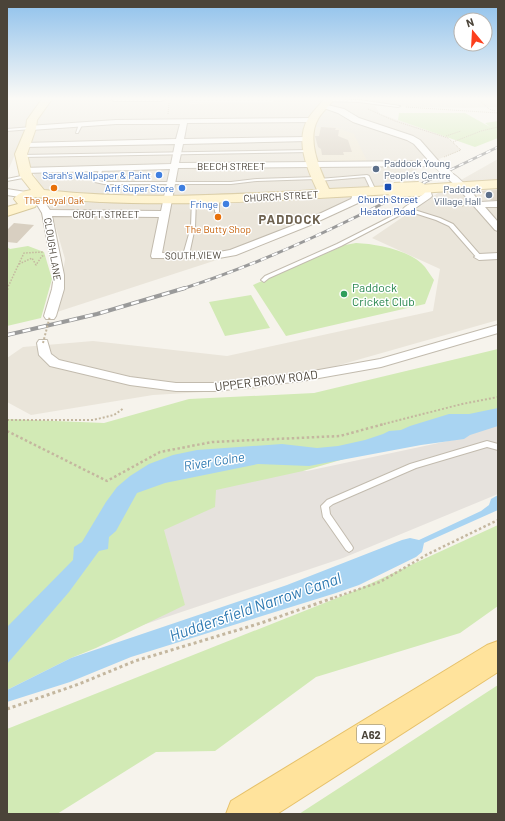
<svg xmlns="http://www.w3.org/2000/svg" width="505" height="821" viewBox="0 0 505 821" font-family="Barlow,sans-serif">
  <rect width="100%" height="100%" fill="#f6f3ec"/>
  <!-- residential -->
  <path fill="#eae5da" d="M7 99H46L27 127 7 173Z
    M51 99H191L189 104 272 102 275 99H327L326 106 330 99H498V107L464 108 375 106 380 114 445 136 461 150 434 161 328 213 232 255 57 312 65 259 49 204 24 154 36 121Z
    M498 159V320L255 389 153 395 31 415 7 402V358L23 347 93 341 227 356 433 311 440 269 372 238 438 193Z"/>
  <!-- industrial -->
  <path fill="#e6e2dd" d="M498 425V494L343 558 95 641 30 632 218 467 307 471 462 438 466 435Z"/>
  <!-- education -->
  <path fill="#efe8d6" d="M315 127H335L354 134 367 161 318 163 313 134Z"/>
  <!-- green -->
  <path fill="#d2eab5" d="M399 113H465L490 127 485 123 498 121V138L475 147 398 120Z
    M356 243C377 244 411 250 425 267 428 271 431 276 434 280L425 304 286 336 253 285 345 245Z
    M28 246 44 252 52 279 41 318 7 326V247L10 249Z
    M251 295 270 328 225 336 209 302Z
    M498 349V414L303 471 216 490 215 507 164 530 185 605 96 648 71 658 7 690V419L104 423 189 399 314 393Z
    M498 525V606L460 633 316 677 215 751 156 752 57 814H7V729L352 592Z
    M498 685V814H299Z"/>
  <!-- water -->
  <path fill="#a9d4f2" d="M498 408V426L470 435 464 439 421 445 309 466 258 464 165 483 137 493 116 531 109 537 108 549 99 551 69 592 7 664V627L73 560 74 547 82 542 106 502 117 487 130 476 149 464 173 455 197 450 282 444 317 448 338 446 365 440 383 434 389 431 401 430 410 426 449 414H469Z
    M498 495V510L424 543 422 552 416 557 359 585 336 593 131 657 70 682 7 702V690L71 658 287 585 402 540 410 538 419 540 481 511 489 505 491 499Z"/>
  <!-- building -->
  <path fill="#d8cfc1" d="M321 127 336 128 335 130H339L338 136 348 140 352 152H343L344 155H322L321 149 318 147 315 136H319Z
    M498 190V200H490L481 191Z
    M14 223 34 225 17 243 7 242V230Z"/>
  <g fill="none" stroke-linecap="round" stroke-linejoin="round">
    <!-- lane casing -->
    <g stroke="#c2bbae" stroke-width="2">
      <path id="lane" d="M327 99 359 100 400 106 398 107 359 102 328 101Z
        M79 124 82 125 78 133H76Z
        M32 127 33 128 31 129 7 131V129Z
        M310 150H311V152L21 157 19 156 21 155Z
        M100 166 103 167 99 181 104 182H231L257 179 317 177H319V179L367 175 369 176 376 191 372 192 365 177 318 181H316V179L257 181 231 184H104L95 182Z
        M26 175H28V177L7 181V179Z
        M192 198 196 199 195 227 189 255 186 257 183 255 191 227Z
        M215 198 219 199V212L217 213 215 212Z
        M408 208 440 218 453 224 482 257 481 258H477L449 226 436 220 408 211 341 246 269 278 264 282 261 280 265 276 337 244Z
        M487 441 498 444V450L487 447 416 468 333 504 329 507 330 514 352 546 353 548 352 550 349 552 346 550 323 517 321 506 327 500 410 464Z"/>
    </g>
    <!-- street casing -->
    <g stroke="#c2bbae" stroke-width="2">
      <path id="street" d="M111 99H165L162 101H114Z
        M323 104 344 109 359 118 413 136 420 140 442 165 438 168 434 166 178 168 162 253 219 252 230 250 302 222 351 199 352 197 351 192 352 190H358L362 197 358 203 308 226 236 255 219 258H152L151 256 159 217 52 216 64 275V289L56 316 54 319H46L44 316 52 289 54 275 42 213 36 203 38 201H44L50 210 161 211 170 169 25 173 21 170 22 168 171 164 175 144 24 147 20 145 24 143 176 139 180 124H116L31 130H28V126L116 120 312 118 316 120 315 122 187 123 184 139 308 137 312 139 308 141 183 144 179 163 429 161 414 144 407 140 353 122 338 113 321 107 319 106Z
        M449 172C459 175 473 194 480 202L498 201V207H485L498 222V231L495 230 458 188 446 177 445 175Z
        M426 186 430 189 432 196 430 198 411 211H405L403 209 405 207 422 195V189Z
        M7 189 26 192 31 195 26 198 7 195Z
        M498 253V259L479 260 474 257 479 254Z
        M498 325V333L381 367 302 381 216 391H176L130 385 50 366 39 355 37 343 39 340H47L51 354 59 360 130 377 176 383H216L302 373 380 359Z"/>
    </g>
    <!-- secondary casing -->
    <g stroke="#d6c79b" stroke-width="2">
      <path id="secondary" d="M42 99H52L37 120 36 128 27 154 32 175 44 190C135 200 226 195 317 190 307 169 295 140 308 119 312 112 319 106 324 99H334C329 106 322 112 318 119 306 140 320 170 329 189L394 186 399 187 400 190 399 193 394 194C275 200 155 210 36 197L28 200 35 201 37 204 35 207 7 216V207L18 204 14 199C18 193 24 191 31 190L20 176 15 154 26 128 27 120Z
        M498 180V188L419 193 414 192 413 189 414 186 419 185Z"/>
    </g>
    <!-- primary casing -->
    <g stroke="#e6c16a" stroke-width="2">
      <path id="primary" d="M498 641V672L277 814H226L231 801 487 645Z"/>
    </g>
    <!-- path-far4 -->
    <path stroke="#c4b79f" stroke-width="1" stroke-dasharray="1 1" stroke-linecap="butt" d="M478 99 489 109 495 111
      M406 107 498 113
      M368 109 395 121 448 138 461 150 444 157
      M168 114 169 103
      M446 136 461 131
      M453 142 481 131 498 127"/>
    <!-- path-far3 -->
    <path stroke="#c4b79f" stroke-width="1.5" stroke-dasharray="1.5 1.5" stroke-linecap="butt" d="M436 199 460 206 467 205
      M19 264 32 258 36 265 42 256H45
      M7 289 24 253 44 252"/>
    <!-- path-far2 -->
    <path stroke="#c4b79f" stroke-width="2" stroke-dasharray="2 2" stroke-linecap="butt" d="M7 290 8 288
      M7 420H93L114 415 124 408
      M380 425 462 404 498 397"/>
    <!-- path-far1 -->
    <path stroke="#c4b79f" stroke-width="2.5" stroke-dasharray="2.5 2.5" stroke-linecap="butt" d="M7 431 107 481 160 452 212 442 340 436 384 424
      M330 599 380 582 428 554 498 520"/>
    <!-- path -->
    <path stroke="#c4b79f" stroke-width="3" stroke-dasharray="3 3" stroke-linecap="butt" d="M7 709 79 684 135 661 261 623 333 598"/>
    <!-- lane -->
    <use href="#lane" fill="#fff" fill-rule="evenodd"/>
    <!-- street -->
    <use href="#street" fill="#fff" fill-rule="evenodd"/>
    <!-- secondary -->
    <use href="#secondary" fill="#fff3cd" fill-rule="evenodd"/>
    <!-- primary -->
    <use href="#primary" fill="#ffe39c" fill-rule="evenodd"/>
    <!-- rail-far2 casing -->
    <g stroke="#9a9a9a" stroke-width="2.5">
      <path id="rail-far2" d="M423 183 498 147"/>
    </g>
    <!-- rail-far1 casing -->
    <g stroke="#9a9a9a" stroke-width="3">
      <path id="rail-far1" d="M182 289C266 262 346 223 425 182"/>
    </g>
    <!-- rail casing -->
    <g stroke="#9a9a9a" stroke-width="4">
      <path id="rail" d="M7 335 97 314 185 288"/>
    </g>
    <!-- rail-far2 -->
    <use href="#rail-far2" stroke="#fff" stroke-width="1.5" stroke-dasharray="5" stroke-linecap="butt"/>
    <!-- rail-far1 -->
    <use href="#rail-far1" stroke="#fff" stroke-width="2" stroke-dasharray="6" stroke-linecap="butt"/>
    <!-- rail -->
    <use href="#rail" stroke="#fff" stroke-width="2.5" stroke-dasharray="8" stroke-linecap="butt"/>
    <!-- street-bridge casing -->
    <g stroke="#c2bbae" stroke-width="9" stroke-linecap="butt">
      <path id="street-bridge" d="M438 165 449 175"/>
    </g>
    <!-- secondary-bridge casing -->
    <g stroke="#d6c79b" stroke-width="16" stroke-linecap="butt">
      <path id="secondary-bridge" d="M394 190 419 189"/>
    </g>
    <!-- path-bridge -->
    <path stroke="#c4b79f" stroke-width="2" stroke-dasharray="2 2" stroke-linecap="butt" d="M43 343 50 316"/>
    <!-- street-bridge -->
    <use href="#street-bridge" stroke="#fff" stroke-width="8"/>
    <!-- secondary-bridge -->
    <use href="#secondary-bridge" stroke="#fff3cd" stroke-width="14"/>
  </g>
  <!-- sky -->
  <linearGradient id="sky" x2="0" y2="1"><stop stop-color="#8fc1ec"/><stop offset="0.46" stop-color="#fbfaf6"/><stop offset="1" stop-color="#fbfaf6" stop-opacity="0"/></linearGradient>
  <rect width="505" height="214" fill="url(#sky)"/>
  <!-- markers -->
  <g fill="#5c6f8a" stroke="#fff" stroke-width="1.5">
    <circle cx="376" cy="169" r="4"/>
    <circle cx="489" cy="195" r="4"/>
  </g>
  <g fill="#3f7fe0" stroke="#fff" stroke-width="1.5">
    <circle cx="159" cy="175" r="4"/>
    <circle cx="182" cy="188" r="4"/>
    <circle cx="226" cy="204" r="4"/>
  </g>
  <rect fill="#1a4fb4" stroke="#fff" stroke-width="1.5" x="384" y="183" width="8" height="8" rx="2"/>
  <g fill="#e8710a" stroke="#fff" stroke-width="1.5">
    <circle cx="54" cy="188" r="4"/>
    <circle cx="218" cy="217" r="4"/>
  </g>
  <circle fill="#2e9e5b" stroke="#fff" stroke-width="1.5" cx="344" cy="294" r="4"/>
  <g text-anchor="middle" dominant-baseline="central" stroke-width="3" stroke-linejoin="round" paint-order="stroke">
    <!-- far-service labels -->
    <g font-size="10" fill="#4e5e75" stroke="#fff" text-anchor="start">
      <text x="384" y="163">Paddock Young<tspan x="384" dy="12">People's Centre</tspan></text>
      <text x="481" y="189" text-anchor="end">Paddock<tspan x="481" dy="12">Village Hall</tspan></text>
    </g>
    <!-- far-street labels -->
    <g font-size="10" fill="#4b4439" stroke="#fff">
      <text x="231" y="166">BEECH STREET</text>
      <text transform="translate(281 196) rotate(-3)">CHURCH STREET</text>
      <text x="106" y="214">CROFT STREET</text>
      <text transform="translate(53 249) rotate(81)">CLOUGH LANE</text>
      <text transform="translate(193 255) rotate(-1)">SOUTH VIEW</text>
    </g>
    <!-- far-shop labels -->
    <g font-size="10" fill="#366cbe" stroke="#fff" text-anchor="end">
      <text x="151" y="175">Sarah's Wallpaper &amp; Paint</text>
      <text x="174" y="188">Arif Super Store</text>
      <text x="218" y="204">Fringe</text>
    </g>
    <!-- far-transit labels -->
    <g font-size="10" fill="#164399" stroke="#fff">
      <text x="388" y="199">Church Street<tspan x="388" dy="12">Heaton Road</tspan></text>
    </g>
    <!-- far-food labels -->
    <g font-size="10" fill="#c56008" stroke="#fff">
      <text x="54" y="200">The Royal Oak</text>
      <text x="218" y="229">The Butty Shop</text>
    </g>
    <!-- shield labels -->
    <rect fill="#fff" stroke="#817c74" stroke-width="1" x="357" y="725" width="28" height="18" rx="3"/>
    <g font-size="11" font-weight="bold" fill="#4b4439">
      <text x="371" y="734">A62</text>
    </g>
    <!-- leisure labels -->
    <g font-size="12" fill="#27864d" stroke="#fff" text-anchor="start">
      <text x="352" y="287">Paddock<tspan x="352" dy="14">Cricket Club</tspan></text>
    </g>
    <!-- street labels -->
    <g font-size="12" fill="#4b4439" stroke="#fff">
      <text transform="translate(266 380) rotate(-7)">UPPER BROW ROAD</text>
    </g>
    <!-- far-district labels -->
    <g font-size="13" font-weight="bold" letter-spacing="1" fill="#6e6250" stroke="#fff">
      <text x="290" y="219">PADDOCK</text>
    </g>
    <!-- water labels -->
    <g font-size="13" font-style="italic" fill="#2e7ab2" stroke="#fff">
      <text transform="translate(214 461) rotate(-9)">River Colne</text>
    </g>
    <!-- near-water labels -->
    <g font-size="16" font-style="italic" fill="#2e7ab2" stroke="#fff">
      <text transform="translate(255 606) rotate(-19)">Huddersfield Narrow Canal</text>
    </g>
  </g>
  <!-- border -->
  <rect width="505" height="821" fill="none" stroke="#4b4439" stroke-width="16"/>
  <!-- north arrow -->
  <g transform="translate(473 32) rotate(342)"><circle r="19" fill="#ffffff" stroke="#b7b4b0"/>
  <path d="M0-3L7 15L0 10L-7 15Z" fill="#fc3f1d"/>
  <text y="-6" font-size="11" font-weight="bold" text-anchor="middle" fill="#4b4439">N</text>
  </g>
</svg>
